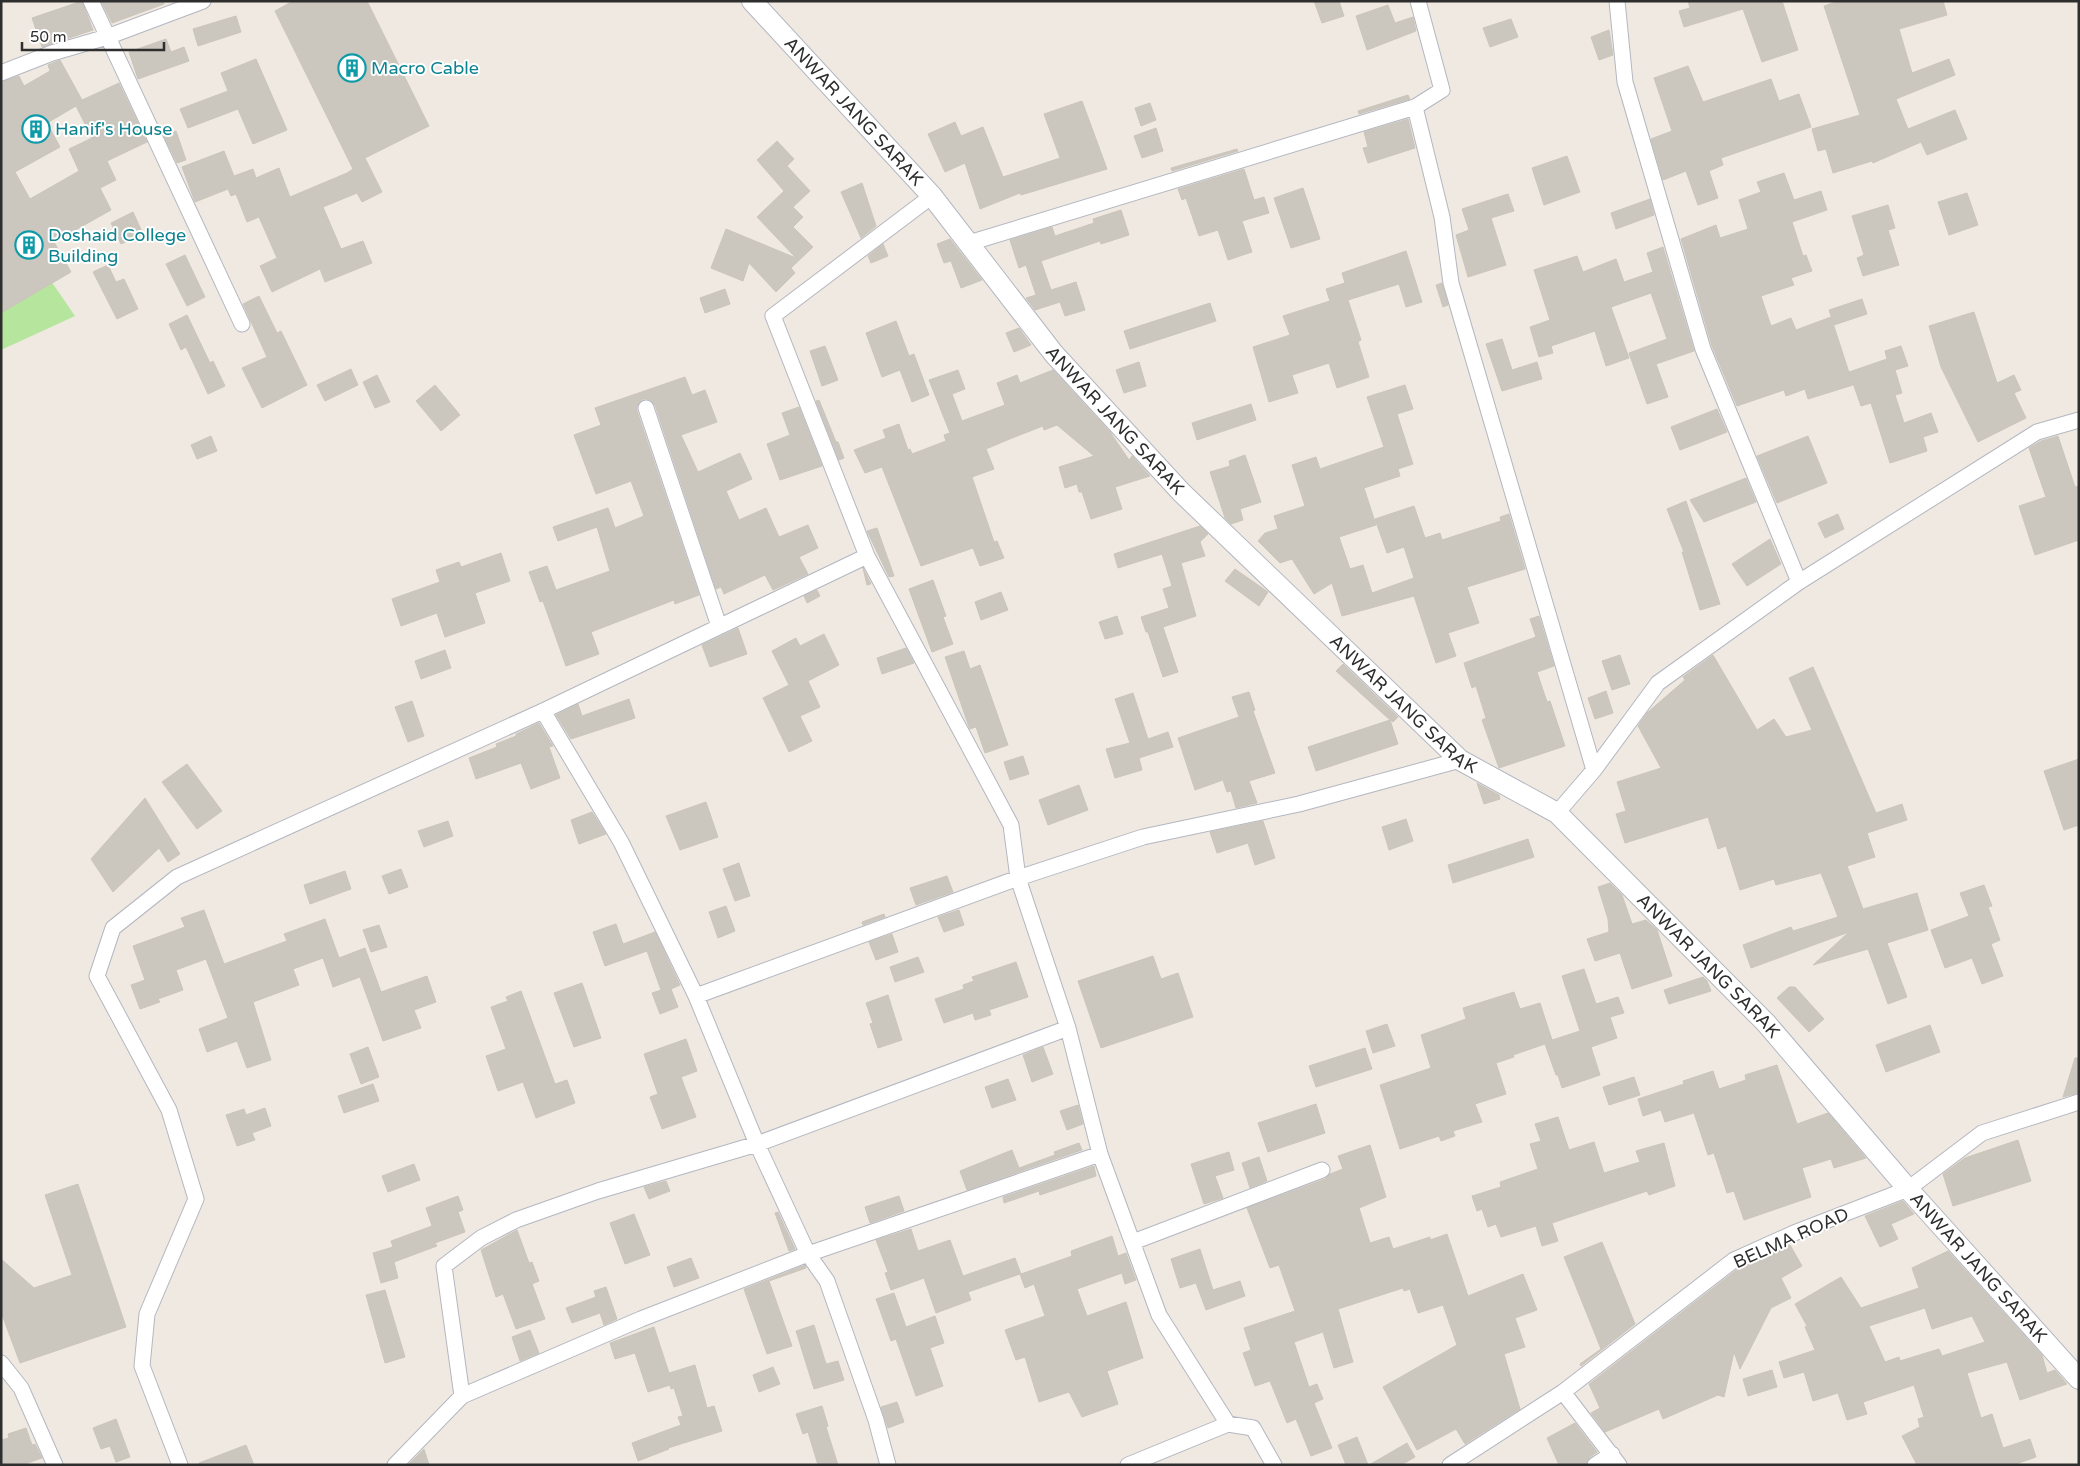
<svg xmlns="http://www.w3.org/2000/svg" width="2080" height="1466" viewBox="0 0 2080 1466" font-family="'Varela Round',sans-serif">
  <rect width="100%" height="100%" fill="#efe9e1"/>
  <!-- green -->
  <path fill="#b6e59e" d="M1 208 75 316 1 350Z"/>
  <!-- building -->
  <path fill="#cbc7bf" stroke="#cbc5ba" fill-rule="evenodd" d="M82 1 93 30 42 47 32 18Z
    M101 1H164V4L112 23Z
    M293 1H367L429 126 365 158 382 192 362 202 357 193 323 207 341 249 363 241 372 263 325 282 320 269 272 292 260 266 277 258 259 217 247 222 236 194 231 196 228 189 195 202 182 167 224 151 234 176 253 169 256 178 279 168 290 197 347 173 353 169 275 11Z
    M1314 1H1339L1344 16 1322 23Z
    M1688 1H1782L1798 50 1762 62 1743 9 1684 27 1679 11 1690 8Z
    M1839 1H1943L1947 15 1899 29 1912 73 1949 59 1955 75 1896 99 1908 129 1955 110 1967 139 1927 155 1921 142 1873 163 1872 161 1833 173 1826 149 1818 151 1812 129 1860 115 1824 6Z
    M1388 5 1395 23 1413 17 1416 31 1367 50 1356 16Z
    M236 16 241 32 198 46 193 29Z
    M1511 19 1518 37 1490 47 1483 28Z
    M1609 30 1613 55 1599 60 1591 37Z
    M166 39 171 52 184 47 189 61 138 79 129 52Z
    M256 59 287 130 253 144 238 109 188 128 180 109 228 91 221 73Z
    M60 60 82 100 119 83 147 142 107 161 116 180 100 188 111 210 54 242 71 272 1 313V82L19 76 24 86 50 71 48 65ZM76 106 92 138 69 149 79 171 30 199 15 172 60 147 47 123Z
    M1688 66 1703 102 1771 79 1779 101 1799 94 1811 127 1721 158 1723 165 1709 171 1718 198 1698 205 1686 171 1663 180 1651 139 1672 131 1654 78Z
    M1408 95 1410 99 1359 114 1358 111Z
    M1082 101 1107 169 1021 195 1020 193 980 209 965 163 945 172 928 134 955 122 961 136 983 127 1003 177 1060 158 1044 114Z
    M1150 103 1156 120 1141 126 1135 108Z
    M1408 119 1415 148 1368 163 1363 148 1368 147 1364 132Z
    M1156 128 1163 151 1142 158 1134 136Z
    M176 131 186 160 177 163 164 136Z
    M777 141 794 159 787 166 810 191 793 207 803 217 793 227 813 247 791 268 795 273 776 292 749 263 743 281 711 268 726 229 796 258 757 217 784 191 757 160Z
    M1237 149 1238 151 1172 171 1171 168Z
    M1567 156 1580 192 1544 205 1532 168Z
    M1244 169 1254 200 1264 197 1269 213 1242 221 1252 252 1228 260 1218 230 1199 236 1186 198 1182 200 1178 189Z
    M1784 173 1794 200 1821 191 1827 210 1792 222 1803 256 1806 255 1812 271 1791 278 1794 285 1761 296 1771 326 1791 318 1796 330 1831 317 1853 385 1808 399 1805 389 1786 396 1784 390 1737 406 1712 346 1681 239 1716 225 1720 238 1748 229 1739 200 1761 192 1757 182Z
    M862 183 876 226 861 238 841 192Z
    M1303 188 1320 239 1291 248 1274 198Z
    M1967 193 1978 225 1949 235 1938 202Z
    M1508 194 1514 211 1491 218 1506 265 1468 277 1456 235 1469 230 1462 209Z
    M1650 199 1654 215 1616 229 1611 213Z
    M1888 205 1895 228 1888 230 1899 265 1863 276 1857 258 1864 255 1852 216Z
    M1121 210 1129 235 1101 244 1100 241 1041 261 1051 290 1076 282 1085 310 1065 316 1060 302 1035 310 1026 298 1036 295 1026 265 1019 268 1010 240 1052 227 1055 236 1094 223 1093 219Z
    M133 212 143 234 121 244 111 223Z
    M950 239 982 280 961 288 951 261 944 263 937 244Z
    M883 244 888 256 871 263 868 256Z
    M1663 247 1694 351 1656 364 1668 397 1647 404 1629 353 1667 339 1651 293 1611 307 1629 358 1606 366 1595 331 1551 346 1553 353 1539 357 1530 327 1550 320 1534 270 1577 256 1583 272 1616 259 1624 282 1653 272 1647 253Z
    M1406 251 1422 302 1406 307 1399 284 1348 300 1361 340 1358 342 1369 377 1337 388 1329 363 1292 375 1298 393 1269 402 1253 347 1290 335 1283 316 1330 301 1326 289 1345 283 1342 273Z
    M185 255 205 297 187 306 166 264Z
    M108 265 116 282 124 279 138 309 117 319 93 272Z
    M1442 283 1448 305 1443 307 1436 285Z
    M725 289 730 304 705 313 700 298Z
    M259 296 277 333 281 331 307 385 262 408 242 368 267 357 243 304Z
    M1862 299 1867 314 1834 325 1829 310Z
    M1210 303 1216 321 1130 349 1124 331Z
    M1974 312 1997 383 2014 375 2021 390 2014 393 2026 418 1978 442 1941 367 1929 326Z
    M187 315 210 363 213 361 225 386 208 394 186 347 181 350 169 324Z
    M896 321 909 356 914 354 929 395 912 402 900 370 882 377 866 333Z
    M1019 328 1031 345 1014 352 1006 333Z
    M1502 339 1512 370 1537 362 1542 379 1502 391 1486 344Z
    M825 346 838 380 822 386 810 351Z
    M1901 346 1908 366 1895 370 1902 393 1895 395 1904 423 1931 413 1938 432 1923 437 1927 451 1890 463 1871 403 1861 406 1849 372 1887 359 1885 351Z
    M1139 362 1146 386 1124 393 1116 370Z
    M351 369 358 385 325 401 317 385Z
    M958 370 965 389 952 394 962 421 1005 405 997 383 1017 375 1020 383 1053 370 1110 432 1129 460 1132 456 1150 476 1115 487 1122 509 1091 519 1082 492H1079L1077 484 1065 488 1059 467 1094 456 1057 425 1044 430 1043 426 1012 438 986 449 994 469 972 477 994 542 997 541 1004 558 980 566 973 548 921 566 882 467 865 473 854 450 886 438 883 430 899 424 908 450 910 449 912 454 946 441 944 435 950 433 929 380Z
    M377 375 390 402 375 408 363 382Z
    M685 377 692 395 705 390 717 422 681 435 698 472 740 453 752 479 726 491 739 520 766 508 779 537 808 525 818 548 799 557 808 574 773 590 765 575 724 594 721 587 716 589 655 405 648 399H643L637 406V411L699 595 675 604 674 600 591 632 599 654 566 666 543 601 540 602 529 572 547 566 556 590 610 571 597 527 558 541 553 527 608 508 615 528 644 516 631 481 596 494 574 435 601 425 595 408Z
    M435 385 460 415 441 431 416 401Z
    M1405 385 1413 409 1397 414 1413 464 1398 469 1400 476 1364 488 1376 525 1339 537 1350 569 1363 565 1372 593 1414 578 1404 547 1387 553 1375 519 1414 506 1425 538 1440 533 1442 540 1501 521 1500 517 1509 514 1525 569 1467 587 1479 623 1448 633 1456 656 1436 663 1414 596 1342 616 1332 583 1314 594 1292 559 1280 563 1258 541 1265 533 1278 529 1274 516 1305 506 1292 465 1316 457 1320 469 1384 447 1367 397Z
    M819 400 836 442H838L844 458 839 460 816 401Z
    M1251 404 1256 420 1197 440 1192 423Z
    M799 407 822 466 780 480 767 444 790 435 782 413Z
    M1717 409 1727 432 1680 450 1671 427Z
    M211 436 217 451 197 459 191 445Z
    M1808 436 1827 483 1777 503 1757 456Z
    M2058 436 2075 487 2079 486V540L2035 555 2019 506 2046 497 2029 448 2041 441Z
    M1245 455 1261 502 1240 509 1243 520 1231 524 1225 518 1210 472 1230 466 1229 461Z
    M1746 478 1756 502 1704 522 1690 500Z
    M1686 501 1720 604 1700 610 1682 552H1684L1667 509Z
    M1838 514 1844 529 1825 538 1818 523Z
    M1200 526 1208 534 1200 542 1205 556 1181 563 1196 616 1163 627 1178 672 1163 677 1148 632H1146L1141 617 1169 608 1163 589 1172 586 1162 554 1118 568 1114 554Z
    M877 528 894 576 889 577 867 531Z
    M1770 539 1781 564 1747 586 1732 564Z
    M501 553 510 581 475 593 485 623 445 637 437 613 401 626 392 599 440 582 436 570 459 562 461 567Z
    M863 568 871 584 867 585Z
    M1235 569 1268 592 1259 606 1225 581Z
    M933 580 946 616 943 617 953 644 932 652 909 589Z
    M817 590 820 596 807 603 804 596Z
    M1001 592 1008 610 981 620 975 602Z
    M1117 616 1123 634 1105 639 1099 622Z
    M1539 616 1554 666 1537 672 1547 702 1550 701 1565 746 1499 768 1482 720 1486 718 1476 686 1472 688 1464 663 1536 637 1530 619Z
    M738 628 747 654 710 667 702 645Z
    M824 634 839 665 808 681 820 707 800 716 812 741 789 752 763 698 789 685 772 651 796 638 800 646Z
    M906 648 914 663 882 674 877 658Z
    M445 650 451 668 421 679 415 661Z
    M964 651 970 669 980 665 1008 745 985 753 976 727 970 729 969 727 945 657Z
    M1620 655 1630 684 1612 690 1602 661Z
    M1713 655 1757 730 1774 719 1786 737 1812 730 1789 678 1813 667 1876 813 1902 804 1907 820 1867 833 1875 857 1847 866 1863 909 1917 893 1928 930 1887 943 1907 997 1888 1004 1868 949 1813 965 1849 932 1751 968 1743 945 1791 927 1793 931 1838 917 1821 873 1776 885 1774 879 1740 890 1726 846 1718 849 1708 817 1625 843 1616 814 1626 811 1617 782 1661 768 1638 726 1647 713 1685 680 1683 677Z
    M1343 664 1398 717 1393 722 1390 720 1398 744 1316 771 1308 747 1390 720 1336 671Z
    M1606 691 1613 713 1595 719 1588 698Z
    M1249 692 1255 710 1253 711 1275 773 1249 781 1257 803 1236 808 1231 791 1227 792 1223 780 1195 790 1178 738 1239 717 1232 697Z
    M1133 693 1148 739 1168 732 1173 747 1139 758 1142 770 1115 778 1106 749 1130 743 1115 699Z
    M629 699 635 718 571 739 556 715 578 704 582 716Z
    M412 701 424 736 408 742 395 707Z
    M539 723 553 746 549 747 560 778 531 789 521 763 476 779 469 758 497 747 496 744 516 736V734Z
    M1023 756 1029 774 1010 780 1004 762Z
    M2079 759V825L2064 830 2044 771Z
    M187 764 222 811 197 829 162 782Z
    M1477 783 1499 795 1500 799 1484 804Z
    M1079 785 1088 810 1048 825 1039 800Z
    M145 798 180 854 168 862 159 848 113 892 91 859Z
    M706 802 718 837 680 850 666 816Z
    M592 812 606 834 579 844 571 820Z
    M1406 819 1413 841 1389 850 1382 827Z
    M448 821 453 836 424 847 418 831Z
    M1263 821 1275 858 1255 865 1248 843 1217 853 1210 832Z
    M1528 839 1534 857 1453 883 1448 865Z
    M739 863 750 896 735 901 723 869Z
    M401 869 408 887 389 894 382 876Z
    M345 871 351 889 310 904 304 885Z
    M947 876 953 892 916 905 910 888Z
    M1610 883 1622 895 1632 924 1646 920 1657 930 1672 976 1632 989 1620 953 1595 961 1587 939 1609 932 1608 919 1598 887Z
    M1984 885 1992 906 1988 907 2000 940 1991 944 2003 976 1982 984 1972 958 1945 968 1931 930 1969 916 1960 893Z
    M726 906 735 931 718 938 709 912Z
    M204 910 224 964 287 941 284 934 325 919 339 958 365 948 381 992 427 976 436 1002 414 1010 421 1028 383 1041 360 977 333 987 323 958 293 969 299 985 253 1002 271 1060 247 1068 237 1041 207 1052 199 1029 228 1018 206 959 176 970 183 990 158 999 160 1002 140 1009 131 985 145 980 133 946 185 927 181 918Z
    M959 910 964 925 944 932 938 917Z
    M884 914 885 917 863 925 862 922Z
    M616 924 623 944 655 932 680 985 671 989 678 1007 660 1014 652 993 661 990 647 951 605 966 593 932Z
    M379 925 387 947 371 952 363 930Z
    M892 934 898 952 876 960 869 942Z
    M1153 956 1161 979 1178 973 1193 1017 1101 1048 1078 981Z
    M918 957 924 972 895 982 890 967Z
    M1016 962 1028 997 989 1010 991 1015 975 1020 973 1013 944 1023 935 999 964 989 963 985 974 981 972 977Z
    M1584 969 1596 1004 1618 997 1624 1013 1610 1017 1617 1038 1591 1047 1600 1075 1562 1088 1558 1075H1556L1545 1044 1513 1055 1514 1057 1496 1063 1506 1094 1475 1104 1482 1122 1453 1131 1455 1136 1441 1141 1439 1136 1400 1149 1380 1085 1431 1068 1421 1035 1466 1019 1463 1008 1514 992 1520 1009 1540 1003 1552 1040 1580 1031 1562 976Z
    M1703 977 1707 981 1711 991 1669 1004 1664 990Z
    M582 983 601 1038 574 1047 554 993Z
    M1789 987H1795L1824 1019 1809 1032 1777 998Z
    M521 991 555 1084 567 1080 575 1103 536 1118 523 1082 498 1091 486 1056 506 1049 491 1007 508 1001 506 997Z
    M888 995 902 1040 878 1048 870 1024 873 1023 866 1003Z
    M1387 1024 1395 1046 1373 1053 1366 1031Z
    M1930 1025 1940 1052 1886 1072 1876 1045Z
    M686 1039 697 1071 681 1077 696 1117 662 1129 650 1097 658 1094 644 1054Z
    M368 1047 379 1077 361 1084 350 1054Z
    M1043 1047 1053 1074 1032 1082 1023 1055Z
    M1365 1048 1372 1069 1316 1087 1309 1066Z
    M2075 1058H2079V1093L2063 1097Z
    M1777 1065 1797 1124 1828 1113 1866 1158 1834 1168 1831 1159 1802 1168 1811 1197 1744 1220 1734 1191 1727 1193 1714 1153 1708 1155 1694 1113 1665 1122 1661 1110 1643 1116 1638 1099 1684 1084 1683 1081 1713 1071 1719 1089 1746 1080 1745 1075Z
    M1634 1077 1640 1095 1609 1105 1603 1087Z
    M1008 1079 1016 1100 992 1108 985 1087Z
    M373 1084 379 1101 344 1113 338 1096Z
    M1316 1104 1325 1133 1268 1152 1258 1123Z
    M1078 1105 1083 1124 1067 1130 1060 1111Z
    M265 1108 271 1126 252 1133 255 1140 237 1146 226 1115 244 1109 246 1115Z
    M1558 1117 1569 1150 1594 1142 1604 1173 1640 1162 1636 1151 1664 1143 1675 1186 1649 1195 1647 1191 1552 1223 1558 1241 1542 1246 1536 1226 1501 1237 1496 1224 1488 1227 1482 1209 1477 1211 1472 1196 1501 1187 1500 1182 1538 1169 1530 1144 1541 1141 1535 1124Z
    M2018 1140 2031 1181 1953 1206 1943 1174 1965 1158Z
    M1079 1143 1082 1150 967 1190 960 1171 1012 1150 1019 1168 1055 1155 1054 1152Z
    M1370 1145 1386 1197 1359 1208 1370 1243 1389 1237 1393 1249 1430 1237V1240L1447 1234 1468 1296 1523 1274 1537 1310 1515 1318 1525 1347 1504 1354 1520 1409 1465 1444 1456 1429 1417 1450 1383 1387 1457 1345 1443 1305 1418 1313 1410 1289 1404 1291 1403 1288 1338 1309 1353 1362 1334 1368 1323 1332 1294 1342 1309 1387 1317 1384 1323 1399 1314 1403 1332 1448 1311 1456 1296 1419 1287 1423 1270 1381 1255 1386 1243 1353 1251 1350 1244 1328 1295 1311 1279 1265 1270 1268 1247 1208 1325 1179 1330 1174 1343 1169 1338 1156Z
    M1229 1152 1234 1170 1215 1176 1223 1198 1204 1204 1191 1164Z
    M1259 1157 1267 1181 1250 1188 1242 1163Z
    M414 1164 420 1180 388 1192 382 1176Z
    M1094 1166 1096 1176 1040 1195 1039 1191 1004 1203 1003 1197Z
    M666 1181 670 1191 649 1199 644 1187Z
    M78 1184 126 1327 20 1363 1 1312V1259L34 1288 72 1275 45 1195Z
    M458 1196 463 1210 458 1212 465 1232 435 1243 437 1246 394 1262 398 1278 381 1283 373 1253 393 1247 391 1241 432 1226 426 1208Z
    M899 1196 904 1211 870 1223 865 1207Z
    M1903 1201 1914 1214 1891 1224 1898 1239 1880 1247 1865 1216Z
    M778 1212 795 1249 789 1251 775 1213Z
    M634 1214 650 1255 625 1264 610 1223Z
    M911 1229 918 1251 950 1240 963 1276 1015 1258 1021 1274 1072 1256 1071 1251 1112 1236 1118 1256 1126 1253 1136 1280 1125 1284 1122 1273 1077 1289 1087 1316 1126 1302 1143 1358 1107 1371 1118 1404 1082 1417 1069 1392 1039 1402 1025 1357 1016 1360 1005 1330 1045 1316 1034 1284 1025 1288 1020 1274 968 1292 971 1300 936 1313 924 1278 891 1290 885 1273 888 1272 876 1240Z
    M517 1230 529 1263 532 1262 539 1281 532 1284 545 1319 516 1329 503 1294 496 1297 481 1250Z
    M1602 1242 1635 1324 1581 1366 1580 1364 1601 1349 1564 1257Z
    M1790 1245 1802 1266 1781 1278 1791 1298 1771 1308 1740 1369 1734 1352 1724 1397 1718 1395 1663 1419 1659 1409 1605 1432 1591 1413 1600 1408 1589 1384 1739 1268Z
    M1200 1249 1213 1290 1240 1281 1245 1296 1206 1310 1196 1283 1180 1288 1171 1259Z
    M1948 1251 2042 1355 2047 1373 2055 1370 2067 1384 2020 1400 2007 1362 1967 1373 1981 1418 1992 1414 2003 1448 2030 1439 2036 1457 2013 1465H1917L1902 1436 1920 1427 1918 1419 1924 1417 1914 1385 1863 1402 1867 1414 1847 1420 1838 1393 1813 1401 1804 1372 1784 1378 1779 1362 1815 1350 1805 1327 1807 1326 1795 1304 1841 1277 1861 1308 1919 1288 1912 1268ZM1925 1308 1932 1329 1972 1316 1985 1342 1942 1356 1939 1349 1900 1361 1899 1357 1885 1362 1869 1326Z
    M691 1258 699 1278 674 1287 667 1267Z
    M805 1265 806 1268 769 1281 792 1346 767 1354 744 1289Z
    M606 1287 617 1319 604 1325 600 1313 572 1323 566 1308 596 1297 594 1291Z
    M385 1290 405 1357 385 1363 366 1295Z
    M894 1293 906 1327 935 1316 944 1343 930 1348 943 1386 916 1396 896 1339 891 1341 876 1299Z
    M814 1325 826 1364 838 1361 844 1380 814 1389 796 1331Z
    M654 1327 669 1373 695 1365 707 1408 714 1406 722 1431 668 1448 669 1449 638 1461 632 1443 681 1425 678 1417 683 1416 674 1388 671 1389 670 1385 648 1392 635 1353 615 1359 610 1343Z
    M530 1330 539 1353 520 1361 512 1337Z
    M773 1367 780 1384 759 1392 753 1375Z
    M1772 1370 1777 1387 1748 1396 1743 1379Z
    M897 1402 904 1422 888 1428 881 1407Z
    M822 1406 828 1426 826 1427 838 1465H818L808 1432 803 1434 796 1414Z
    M116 1419 130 1457 116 1462 110 1446 101 1449 93 1428Z
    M1575 1423 1597 1452 1590 1457 1586 1465H1559L1547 1438Z
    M26 1428 32 1445 35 1444 42 1458 22 1465H1V1440L9 1438 8 1434Z
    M1357 1437 1368 1465H1346L1338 1445Z
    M1407 1443 1415 1457 1401 1465H1369Z
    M246 1445 254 1465H199V1463Z
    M424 1449 429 1465H408Z"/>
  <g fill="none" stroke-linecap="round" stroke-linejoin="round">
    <!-- street casing -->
    <g stroke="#b4b7c1" stroke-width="17">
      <path id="street" d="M91 1 242 324
        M1418 1 1442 90 1415 107 1442 217 1451 283 1594 770
        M1617 1 1625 82 1703 349 1799 582
        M1 73 52 53 107 37 203 1
        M932 196 773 316 867 556 1011 825 1018 878 1068 1028 1100 1154 1159 1315 1228 1424 1253 1428 1274 1465
        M969 243 1415 107
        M646 408 719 626
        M543 711 621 842 696 996 757 1144 808 1254 827 1281 876 1420 888 1465
        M1557 813 1594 770 1658 683 1799 582 2037 432 2079 420
        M696 996 1018 878 1143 837 1299 804 1460 760
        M1133 1242 1322 1170
        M1 1363 21 1388 55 1465
        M1563 1392 1619 1465
        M462 1396 444 1266 481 1238 516 1220 598 1191 757 1144 1068 1028
        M180 1465 142 1366 147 1314 196 1199 169 1110 97 976 113 928 177 877 543 711 867 556
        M395 1465 462 1396 641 1319 808 1254 1100 1154
        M1128 1465 1228 1424
        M1450 1465 1563 1392 1734 1260 1794 1233 1908 1189 1982 1133 2079 1102
        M1595 1465 1612 1454"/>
    </g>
    <!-- secondary casing -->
    <g stroke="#b4b7c1" stroke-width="22">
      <g id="secondary">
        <path id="s1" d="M752 1 932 196 1054 354 1181 492 1460 760 1557 813 1766 1023 1908 1189 2079 1379"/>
      </g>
    </g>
    <!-- street -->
    <use href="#street" stroke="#fff" stroke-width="15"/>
    <!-- secondary -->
    <use href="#secondary" stroke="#fff" stroke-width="20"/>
  </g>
  <!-- icons -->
  <defs>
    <g id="building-ring" transform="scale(1.4375)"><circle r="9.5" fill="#fff" stroke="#0f9aa8" stroke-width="1.5"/><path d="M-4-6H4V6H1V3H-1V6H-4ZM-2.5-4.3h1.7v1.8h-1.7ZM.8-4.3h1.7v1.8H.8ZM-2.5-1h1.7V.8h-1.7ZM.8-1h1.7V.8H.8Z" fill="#0f9aa8"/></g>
  </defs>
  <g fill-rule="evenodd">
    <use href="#building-ring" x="352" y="68"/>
    <use href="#building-ring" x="36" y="129"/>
    <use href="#building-ring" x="29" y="245"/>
  </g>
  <g text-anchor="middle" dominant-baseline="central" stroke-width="4" stroke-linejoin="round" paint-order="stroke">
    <!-- culture labels -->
    <g font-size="18" fill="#0d838f" stroke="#fff" text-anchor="start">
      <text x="371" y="68">Macro Cable</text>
      <text x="55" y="129">Hanif's House</text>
      <text x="48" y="235">Doshaid College<tspan x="48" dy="21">Building</tspan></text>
    </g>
    <!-- street labels -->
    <g font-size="18" fill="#2e2e2e" stroke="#fff">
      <text stroke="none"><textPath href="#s1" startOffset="150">ANWAR JANG SARAK</textPath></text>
      <text stroke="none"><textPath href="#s1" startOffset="555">ANWAR JANG SARAK</textPath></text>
      <text stroke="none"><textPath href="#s1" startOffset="960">ANWAR JANG SARAK</textPath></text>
      <text stroke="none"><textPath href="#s1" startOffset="1365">ANWAR JANG SARAK</textPath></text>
      <text transform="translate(1791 1238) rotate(-24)">BELMA ROAD</text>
      <text stroke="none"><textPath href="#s1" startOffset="1770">ANWAR JANG SARAK</textPath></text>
    </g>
  </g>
  <!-- border -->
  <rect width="2080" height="1466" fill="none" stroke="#2e2e2e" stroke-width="5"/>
  <!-- scale -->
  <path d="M22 42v8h142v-8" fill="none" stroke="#2e2e2e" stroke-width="2.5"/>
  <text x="30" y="42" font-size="15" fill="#2e2e2e" stroke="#ffffff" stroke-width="4" paint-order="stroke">50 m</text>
</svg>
